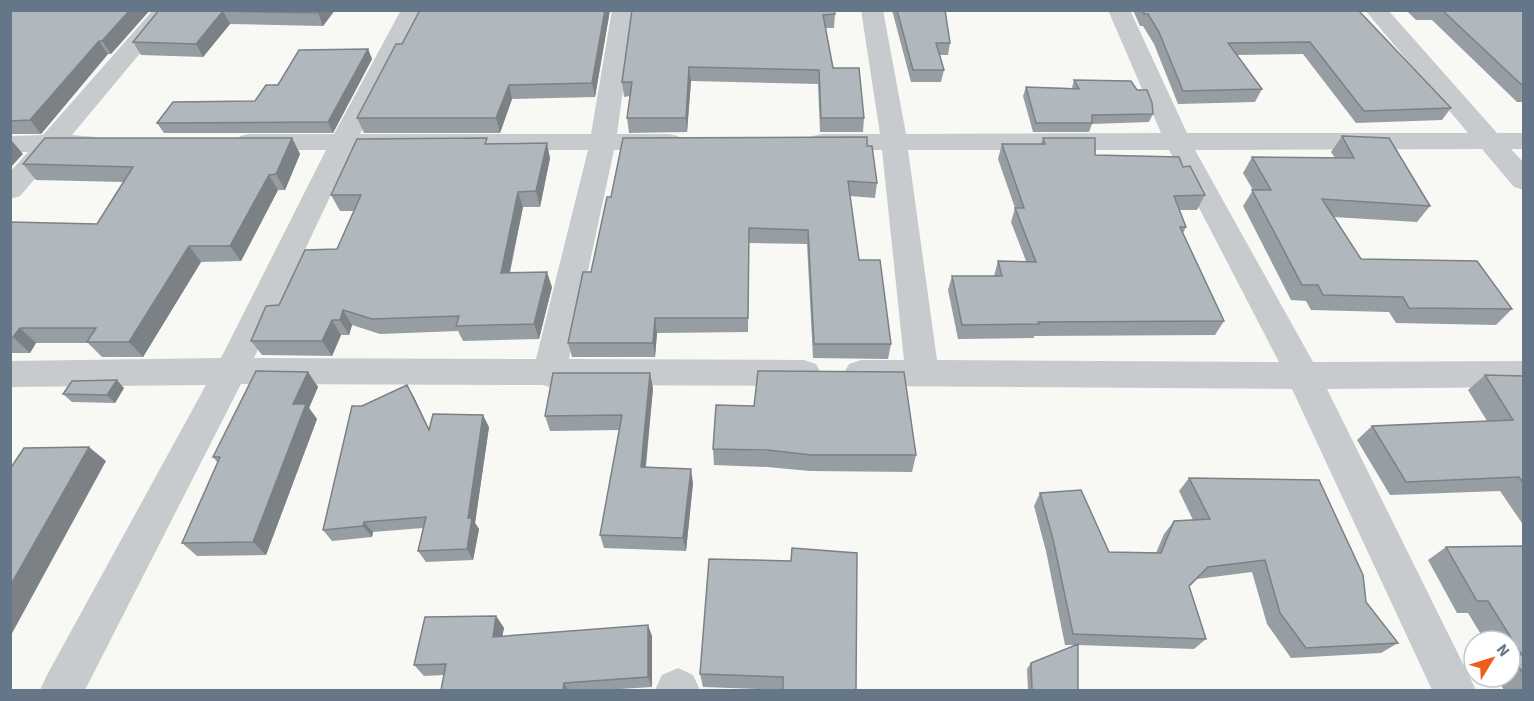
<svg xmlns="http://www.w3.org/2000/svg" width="1534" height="701" viewBox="0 0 1534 701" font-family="'Source Sans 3',sans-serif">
  <rect width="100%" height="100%" fill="#f8f8f5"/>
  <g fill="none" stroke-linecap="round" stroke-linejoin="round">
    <!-- minor -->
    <path fill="#c7cbce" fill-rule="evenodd" d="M153 10H176L72 135 96 137 100 143 96 149 58 152 20 196 10 199V172L28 152H10V136L43 135Z
      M401 10H423L360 134H591L612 10H634L617 134H669L678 136 682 142 678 148 669 150H614L569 359 804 360 816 364 821 373 816 382 804 386 555 385 549 387 543 385 241 384 85 690H40L47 675 206 385 10 387V361L221 358 326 150H249L240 148 236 142 240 136 249 134H334ZM352 150H588L536 359 254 358Z
      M861 10H883L906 134 1161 133 1108 10H1130L1187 133H1468L1365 10H1388L1497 133H1524V149H1511L1524 163V190L1514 187 1482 149 1195 150 1313 362 1524 361V387L1327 389 1476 690H1432L1292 389 861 386 849 382 844 373 849 364 861 360H904L882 150H822L813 148 809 142 813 136 822 134H880ZM908 150H1169L1279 362 937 360Z
      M678 668 693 675 700 690H655L662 675Z"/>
  </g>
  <!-- wall -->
  <path fill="#979ea3" d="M10 10H150L111 54H108L41 134H10Z
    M159 10H335L323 26 230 24 203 57 141 55 133 42Z
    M610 10 595 97 512 99 500 133H364L357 118 402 44Z
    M632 10 835 14 834 28H826L833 68 864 118 863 132H820L818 84 691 81 687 132 629 133 627 118 630 96 624 97 622 82Z
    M892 10H945L950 43 948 55H939L944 70 941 82H911Z
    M1133 10H1358L1451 108 1442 120 1356 123 1303 54 1237 55 1262 89 1255 102 1178 104 1154 44 1143 26H1140Z
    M1406 10H1524V102H1517L1432 20H1416Z
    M368 49 372 59 333 133H164L157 123 255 101 278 85Z
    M1074 80 1153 114 1149 122 1092 124 1089 132H1033L1023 96 1026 87 1072 88Z
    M1342 136 1430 206 1417 222 1333 217 1361 259 1512 309 1496 325 1396 323 1389 312 1311 310 1306 301 1291 300 1243 206 1253 190 1243 173 1252 157 1335 158 1331 152Z
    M292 138 300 154 285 190H278L241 261 201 262 143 357H102L88 343H36L30 353H10V222L97 224 123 182 36 180 23 164Z
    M1043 138 1095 155 1183 167 1205 195 1197 210H1179L1186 227 1183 233 1224 321 1215 335 1034 336V338L958 339 948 290 952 276H994L998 261H1026L1011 222 1015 208 998 159 1002 144H1041Z
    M489 144 550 158 540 207H523L510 273 552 287 539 339 463 341 458 331 380 334 352 325 349 335H341L332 356 262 355 251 341 279 305 337 249 354 211H340L331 195Z
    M867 146 877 183 875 198 850 196 859 260 891 344 888 359 813 358 807 244 749 243 748 332 657 333 655 357H572L568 343 591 272 611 197Z
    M308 372 318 387 309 408 317 419 266 555 197 556 182 543 218 463 213 457Z
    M1485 375 1524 376V526L1500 491 1390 495 1357 440 1372 426 1487 421 1468 390Z
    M124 388 115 403 72 402 63 394Z
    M653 388 646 467 693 483 686 551 604 548 600 535 620 430 550 431 545 416Z
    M414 397 429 429 489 427 475 523 479 529 473 560 426 562 418 551 423 528 373 532 372 537 332 541 323 530 362 406Z
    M713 449 916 455 912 472 810 471 767 467 714 465Z
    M1189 478 1366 602 1398 643 1381 653 1291 658 1267 624 1252 572 1197 579 1189 587 1206 639 1194 649 1078 645V690H1028L1027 669 1031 663 1075 645H1065L1046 551 1034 506 1040 493 1109 552 1156 553 1164 534 1174 521 1193 520 1179 491Z
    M1524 546V690H1504L1496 677H1510V641H1485L1468 613H1457L1428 560 1446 547Z
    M709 559 856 690H783L703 687 700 674Z
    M496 616 504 628 502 636H652V687L605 690H441L444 675 424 676 414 665Z"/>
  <!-- shaded-wall -->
  <path fill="#7b8185" d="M130 10H150L111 54 102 41Z
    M320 10H335L323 26 318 13Z
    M605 10H610L595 97 592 83Z
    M223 11 230 24 203 57 196 44Z
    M99 41 108 54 41 134 30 120Z
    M368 49 372 59 333 133 328 122Z
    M689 67 691 81 687 132 686 118Z
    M509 85 512 99 500 133 496 118Z
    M292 138 300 154 285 190 276 174Z
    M12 141 23 154 10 168V142Z
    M547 143 550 158 540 207 536 191Z
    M269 175 278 190 241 261 230 246Z
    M518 192 523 207 506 288 501 273Z
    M189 246 201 262 143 357 129 342Z
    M547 272 552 287 539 339 534 324Z
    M343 310 352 325 349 335 340 320Z
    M655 318 657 333 655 357 653 343Z
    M332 320 341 335 332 356 322 341Z
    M20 328 36 343 30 353 13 337Z
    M308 372 318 387 309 408 317 419 266 555 253 542 293 404Z
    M650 373 653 388 644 481 641 467Z
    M117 380 124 388 115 403 107 395Z
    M407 385 414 397 435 442 429 430Z
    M483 415 489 427 475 523 479 529 473 560 467 549 468 518Z
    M89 447 106 461 10 637V586Z
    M691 469 693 483 686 551 683 538Z
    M364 522 373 532 372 537 363 526Z
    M496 616 504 628 500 648 493 637Z
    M648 625 652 636V687L648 677Z
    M564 683 568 690H563Z"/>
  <!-- building -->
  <path fill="#b0b8be" stroke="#7b8185" stroke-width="1.5" d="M10 10H130L102 41H99L30 120 10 121Z
    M159 10H320L318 13 223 11 196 44 133 42Z
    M420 10H605L592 83 509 85 496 118H357L396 44H402Z
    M632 10H834L835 14 823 15 833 68H859L864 118H821L819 70 689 67 686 118H627L632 82H622Z
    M897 10H945L950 43H936L944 70H913Z
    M1143 10H1358L1451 108 1364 111 1310 42 1228 43 1262 89 1183 91 1159 32 1148 14H1144Z
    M1442 10H1524V87Z
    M368 49 328 122 157 123 173 102 255 101 266 85H278L299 50Z
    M1074 80 1131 81 1137 90H1147L1152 103 1153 114 1092 115V123H1036L1026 87 1079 89Z
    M1342 136 1389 138 1430 206 1322 199 1361 259 1477 261 1512 309 1409 308 1403 297 1323 295 1318 285H1302L1252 190H1271L1252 157 1354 158Z
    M867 137V146H872L877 183 848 181 859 260H880L891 344H814L808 230 749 228 748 318H655L653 343H568L583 272H591L607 197H611L623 138Z
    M45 138H292L276 174 269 175 230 246H189L129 342H87L96 328H20L13 337 10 338V222L97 224 133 167 23 164Z
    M487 138 485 144 547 143 536 191 518 192 501 273 547 272 534 324 456 326 459 316 372 319 343 310 340 320H332L322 341H251L266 306 279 305 305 250 337 249 361 195H331L357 139Z
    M1043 138H1095V155L1179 157 1183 167 1190 166 1205 195 1174 196 1186 227H1180L1224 321 1038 322 1039 324 962 325 952 276H1002L998 261 1036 262 1015 208H1024L1002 144H1045Z
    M256 371 308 372 293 404H306L253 542 182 543 220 457H213Z
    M758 371 904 372 916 455H812L767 450 713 449 716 405 754 406Z
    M553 373H650L641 467 691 469 683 538 600 535 622 415 545 416Z
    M1485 375 1524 376V484L1519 477 1406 482 1372 426 1513 420Z
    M117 380 107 395 63 394 72 381Z
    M407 385 429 430 433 414 483 415 468 518H472L467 549 418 551 426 517 364 522 363 526 323 530 352 406H362Z
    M89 447 10 586V469L24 448Z
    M1189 478 1319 480 1363 575 1366 602 1398 643 1306 648 1280 613 1265 560 1208 567 1189 586 1206 639 1073 634 1053 539 1040 493 1081 490 1109 552 1161 553 1174 521 1210 519Z
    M1524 546V675L1511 655H1522L1488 601H1477L1446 547Z
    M792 548 857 553 856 690H783V677L700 674 709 559 791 561Z
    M496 616 493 637 648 625V677L564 683 563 690H441L446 664 414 665 425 617Z
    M1078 644V690H1032L1031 663Z"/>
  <!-- border -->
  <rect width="1534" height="701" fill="none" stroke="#657688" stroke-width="24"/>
  <!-- north arrow -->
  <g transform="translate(1492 659) rotate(52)"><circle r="28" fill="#ffffff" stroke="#c1c8cf" stroke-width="1.5"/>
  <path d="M0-4.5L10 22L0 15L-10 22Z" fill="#ef5d1d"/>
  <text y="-9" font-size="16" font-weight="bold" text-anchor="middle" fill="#657688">N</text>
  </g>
</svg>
